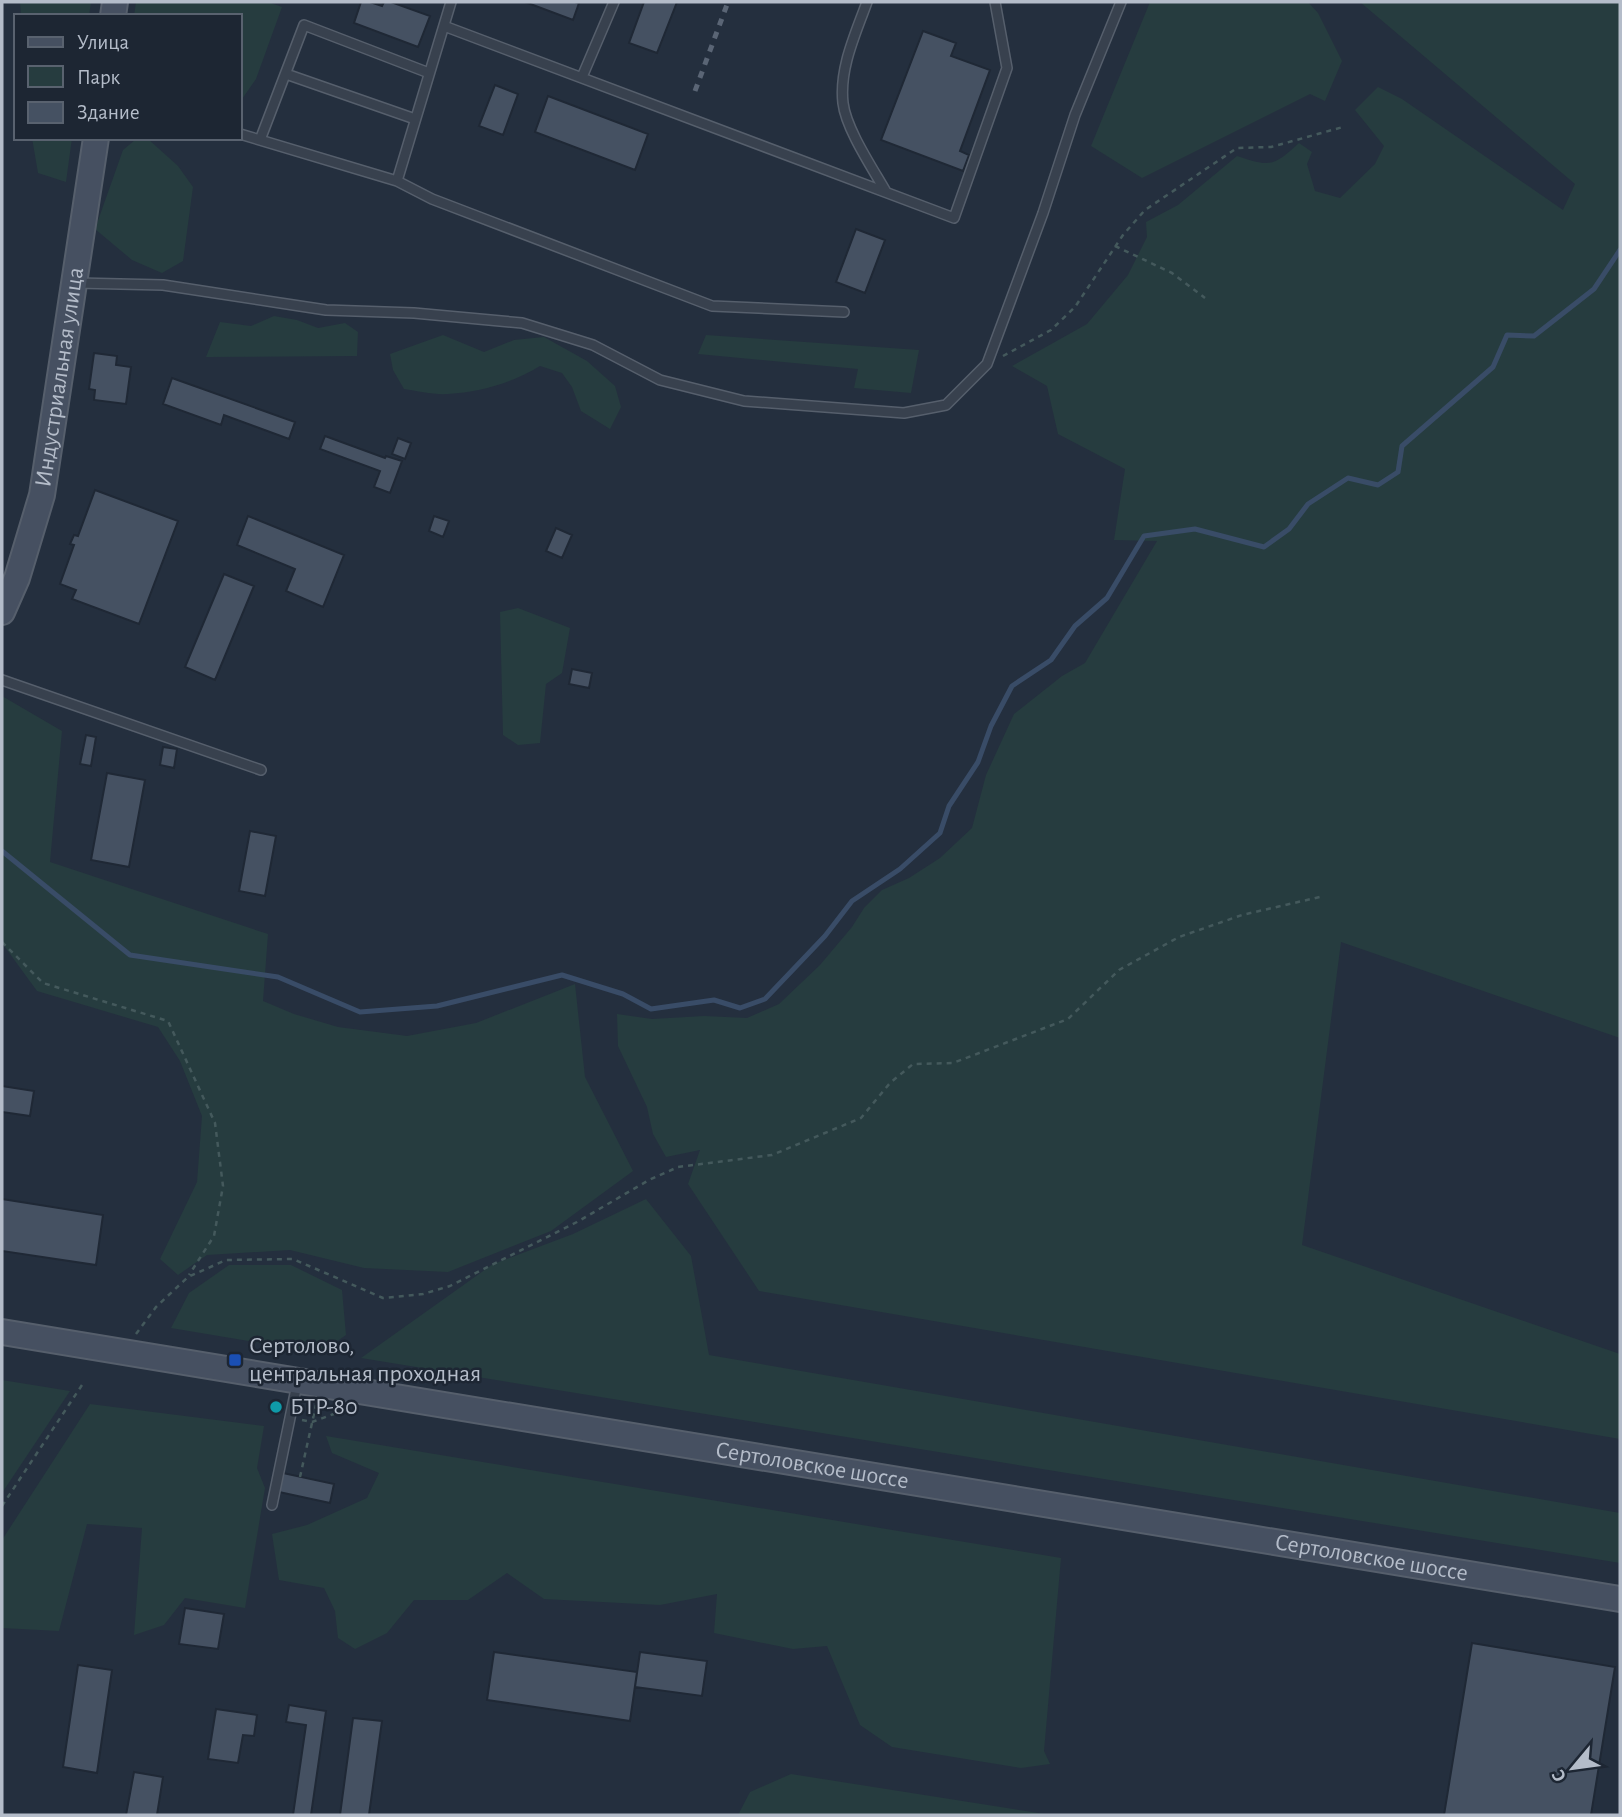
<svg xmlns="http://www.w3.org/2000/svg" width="1622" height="1817" viewBox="0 0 1622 1817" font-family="'Alegreya Sans',sans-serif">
  <rect width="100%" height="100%" fill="#242f3e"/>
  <!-- green -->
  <path fill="#263c3f" d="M20 2H91L89 16H21Z
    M136 2H268L282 7 256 79 240 102V16H134Z
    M1150 2H1308L1318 13 1342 61 1325 101 1310 94 1142 178 1091 146Z
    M1360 2H1620V1038L1341 942 1302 1245 1620 1354V1439L759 1291 688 1184 700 1150 666 1157 653 1134 647 1107 618 1046 617 1014 652 1019 704 1016 747 1018 779 1004 820 965 852 927 864 908 882 890 909 878 940 858 972 828 986 775 1014 714 1062 676 1085 663 1157 541 1114 540 1125 469 1058 434 1047 386 1012 366 1087 324 1128 275 1147 237 1146 222 1178 205 1237 156C1270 167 1273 167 1299 143L1312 152 1307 164 1315 191 1340 198 1375 164 1384 146 1355 110 1378 87 1402 99 1563 210 1575 184Z
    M32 138H72L66 182 38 173Z
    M148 139 178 166 193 187 183 261 162 273 132 260 95 229 123 150 135 140Z
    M274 316 297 320 318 328 345 323 358 332 357 356 206 357 220 322 251 326Z
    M443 335 484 352 514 340 544 337 587 361 615 386 621 407 610 429 581 411 572 387 562 373 540 366C512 383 481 392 448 394 434 395 418 391 404 389L393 370 390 354Z
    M706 335 919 350 911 393 854 388 858 369 698 354Z
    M518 608 570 628 562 673 546 684 540 743 518 745 503 735 500 612Z
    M2 696 62 731 50 862 268 934 263 1001 294 1014 338 1027 407 1036 476 1023 575 984 585 1077 633 1171 551 1231 448 1272 364 1268 290 1250 207 1255 178 1275 160 1259 197 1182 202 1116 180 1061 158 1027 37 991 2 943Z
    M646 1199 691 1256 709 1355 1620 1513V1563L361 1358 493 1264 573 1234Z
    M229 1265H291L342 1290 346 1335 320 1353 171 1328 189 1293Z
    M2 1380 70 1391 2 1493Z
    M90 1404 264 1426 257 1468 265 1488 245 1608 185 1598 164 1625 134 1635 142 1528 87 1524 59 1631 2 1628V1540Z
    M326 1436 1061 1558 1044 1751 1050 1764 1021 1768 892 1747 860 1725 827 1646 793 1649 714 1633 717 1594 660 1605 544 1599 507 1573 468 1600H414L387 1633 355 1649 338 1638 335 1611 324 1588 279 1580 272 1534 307 1525 367 1498 379 1473 332 1453Z
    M791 1774 1051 1815H738L750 1792Z"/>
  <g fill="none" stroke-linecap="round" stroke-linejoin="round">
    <!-- stream -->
    <path stroke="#394c67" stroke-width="5" d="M2 851 130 955 278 977 360 1012 437 1006 562 975 623 994 651 1009 714 1000 740 1008 765 999 825 936 852 901 900 869 940 833 949 806 978 762 991 726 1012 686 1051 660 1075 626 1107 598 1144 536 1195 529 1264 547 1289 529 1308 504 1348 478 1378 485 1398 472 1402 446 1493 367 1507 335 1534 336 1594 289 1620 250"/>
  </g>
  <!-- building -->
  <path fill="#455162" stroke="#1f2835" stroke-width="2" d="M361 2H370L382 6 384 2H391L430 16 418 47 354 23Z
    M525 2H575L579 3 573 20Z
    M644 2H677L657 53 629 43Z
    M923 31 956 43 951 56 990 70 960 151 969 155 963 171 881 140Z
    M495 85 518 94 503 135 479 126Z
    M548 96 648 134 635 170 535 132Z
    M856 229 885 240 865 293 836 282Z
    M94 353 117 356 116 365 131 367 126 404 94 400 95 390 89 389Z
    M172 378 295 422 289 439 224 415 221 425 163 404Z
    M325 436 385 458 386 456 402 461 390 493 374 487 380 471 320 449Z
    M398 438 411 443 405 459 392 454Z
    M95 490 178 521 139 624 72 599 76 590 60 584 74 545 70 544 74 535 78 536Z
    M248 516 344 555 323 607 286 591 295 569 237 545Z
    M434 516 449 521 443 537 429 531Z
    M556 528 572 535 562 558 546 551Z
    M224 574 254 586 215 680 185 667Z
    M572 669 592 673 589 688 569 684Z
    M86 735 96 737 91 766 80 764Z
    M163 747 177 749 174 768 160 765Z
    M107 773 145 780 129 867 91 860Z
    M250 831 276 836 265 896 239 891Z
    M2 1086 34 1091 30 1116 2 1112Z
    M2 1199 103 1215 96 1265 2 1251Z
    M283 1473 334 1484 330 1503 279 1492Z
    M185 1608 224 1614 218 1649 179 1644Z
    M1472 1643 1615 1667 1591 1815H1444Z
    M494 1652 637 1672 630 1721 487 1700Z
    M640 1652 707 1661 702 1696 635 1687Z
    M78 1665 112 1670 97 1773 63 1767Z
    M289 1705 326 1711 311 1815H293L306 1725 286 1722Z
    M216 1709 257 1715 254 1736 243 1735 238 1763 208 1759Z
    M353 1718 382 1721 369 1815H340Z
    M134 1772 163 1777 157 1815H126Z"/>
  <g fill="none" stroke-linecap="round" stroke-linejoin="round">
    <!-- lane casing -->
    <g stroke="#565f6c" stroke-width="12">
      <path id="lane" d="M867 2C856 33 839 68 843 103 846 129 873 169 886 192
        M444 26 954 218 1007 68 995 2
        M286 74 415 119
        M582 77 614 2
        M240 134 397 181 451 2
        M260 140 304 25 429 73
        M397 181 432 199 712 306 844 312
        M77 283 163 285 326 310 414 313 522 323 593 345 660 380 744 401 904 413 946 405 987 364 1043 213 1075 115 1121 2
        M2 680 261 770
        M272 1505 297 1384"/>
    </g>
    <!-- secondary casing -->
    <g stroke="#565f6c" stroke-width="28">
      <g id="secondary">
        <path d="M113 16 115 2"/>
        <path id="s1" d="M2 612 17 578 42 495 96 138"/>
        <path id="s2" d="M2 1332 1620 1599"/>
      </g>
    </g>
    <!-- path -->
    <path stroke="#44595c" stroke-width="2.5" stroke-dasharray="5 5" stroke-linecap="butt" d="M1115 246 1172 273 1205 298
      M1003 356 1051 330 1075 307 1123 235 1145 210 1237 148 1271 147 1343 127
      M2 942 43 983 168 1021 215 1123 223 1186 214 1236 189 1275
      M136 1334 156 1307 188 1277 226 1260 293 1259 383 1298 423 1294 450 1286 577 1222 649 1180 678 1167 772 1155 861 1118 890 1083 913 1064 953 1063 1068 1019 1119 970 1179 937 1242 915 1324 896
      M302 1420 312 1422 342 1411
      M300 1477 316 1405
      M2 1506 82 1385"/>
    <!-- lane -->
    <use href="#lane" stroke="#38414e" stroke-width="9"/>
    <!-- secondary -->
    <use href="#secondary" stroke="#465061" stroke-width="24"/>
    <!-- rail -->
    <path stroke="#5a6575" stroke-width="5" stroke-dasharray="7 7" stroke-linecap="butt" d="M695 91 728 2"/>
  </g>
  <!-- markers -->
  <rect fill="#1a4fb4" stroke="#1d2633" stroke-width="2.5" x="228" y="1353" width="14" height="14" rx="3.5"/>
  <circle fill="#0f9aa8" stroke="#1d2633" stroke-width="2.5" cx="276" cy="1407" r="7"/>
  <g text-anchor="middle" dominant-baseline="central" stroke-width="5" stroke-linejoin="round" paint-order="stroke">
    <!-- street labels -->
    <g font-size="24" fill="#b4bcc9" stroke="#1d2633">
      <text stroke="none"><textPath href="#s1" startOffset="243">Индустриальная улица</textPath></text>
      <text stroke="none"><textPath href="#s2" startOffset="821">Сертоловское шоссе</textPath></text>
      <text stroke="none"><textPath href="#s2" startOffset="1388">Сертоловское шоссе</textPath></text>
    </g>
    <!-- poi labels -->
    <g font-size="24" fill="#b4bcc9" stroke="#1d2633" text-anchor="start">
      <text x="249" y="1346">Сертолово,<tspan x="249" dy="28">центральная проходная</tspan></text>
      <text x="290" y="1407">БТР-80</text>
    </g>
  </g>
  <!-- border -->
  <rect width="1622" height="1817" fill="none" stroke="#b4bcc9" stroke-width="7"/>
  <!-- legend -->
  <rect x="14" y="14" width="228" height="126" fill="#1d2633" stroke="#59626f" stroke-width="2"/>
  <rect x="28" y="37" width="35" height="10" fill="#465061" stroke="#59626f" stroke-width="2"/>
  <text x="77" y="49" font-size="21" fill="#b4bcc9">Улица</text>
  <rect x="28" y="66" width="35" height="21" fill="#263c3f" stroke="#59626f" stroke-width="2"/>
  <text x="77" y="84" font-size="21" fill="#b4bcc9">Парк</text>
  <rect x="28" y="102" width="35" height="21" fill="#455162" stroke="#59626f" stroke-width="2"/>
  <text x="77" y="119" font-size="21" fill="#b4bcc9">Здание</text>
  <!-- north arrow -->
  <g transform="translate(1573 1768) rotate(241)" stroke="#1d2633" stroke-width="5" paint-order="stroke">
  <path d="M0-5L12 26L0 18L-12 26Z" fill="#b4bcc9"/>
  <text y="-10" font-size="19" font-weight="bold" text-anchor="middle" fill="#b4bcc9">С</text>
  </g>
</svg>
